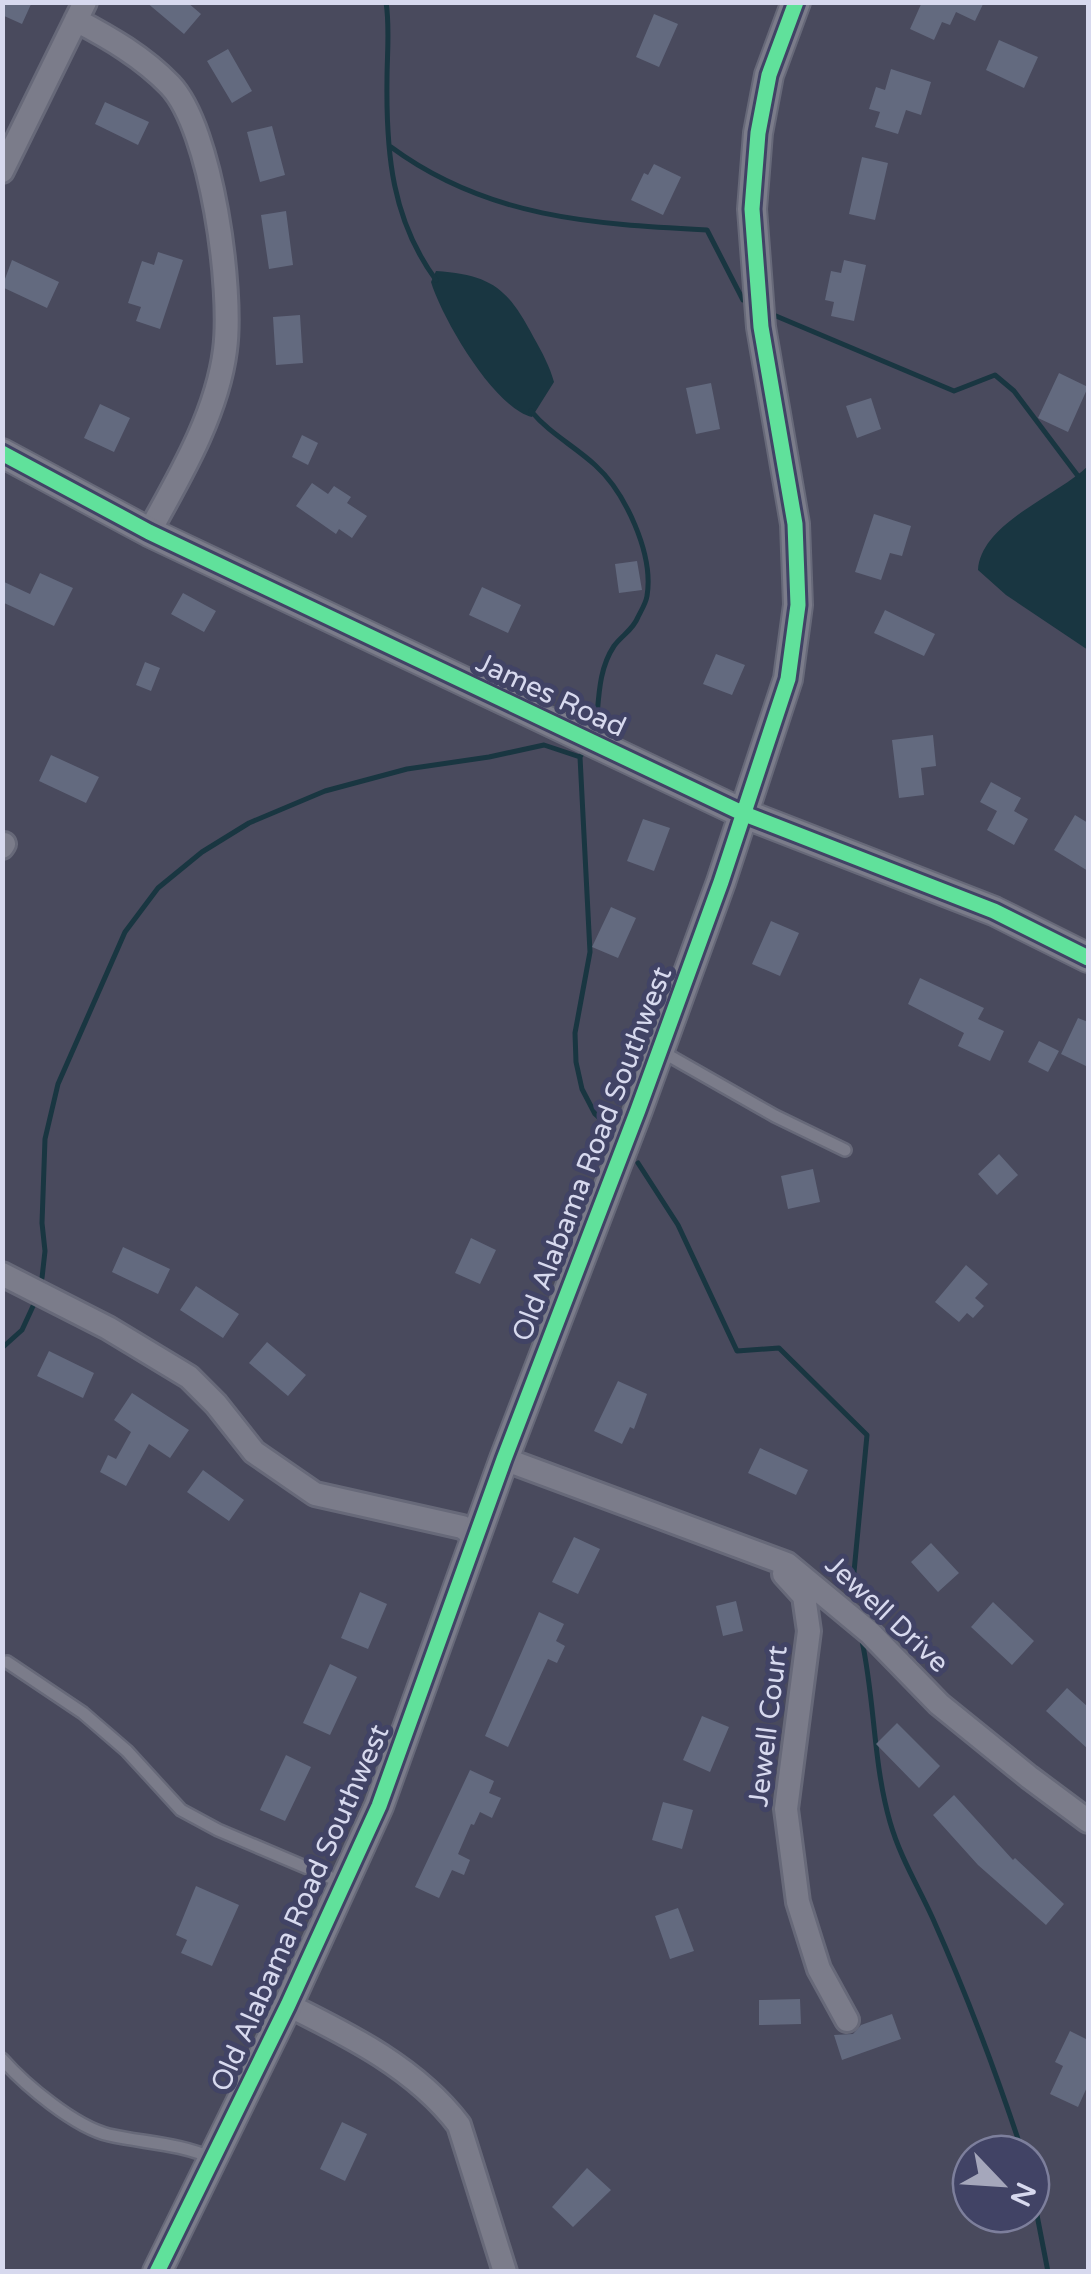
<svg xmlns="http://www.w3.org/2000/svg" width="1091" height="2274" viewBox="0 0 1091 2274" font-family="'Varela Round',sans-serif">
  <rect width="100%" height="100%" fill="#494a5d"/>
  <!-- water -->
  <path fill="#193641" d="M436 271C493 275 508 289 534 338 542 352 550 367 554 382L532 417C494 408 442 318 431 282Z
    M1088 466V650L1006 595 978 570C981 523 1057 496 1088 466Z"/>
  <g fill="none" stroke-linecap="round" stroke-linejoin="round">
    <!-- stream -->
    <path stroke="#193641" stroke-width="5" d="M386 2C390 27 387 55 387 80 386 154 392 220 436 280
      M391 147C487 218 593 224 707 230L743 300
      M776 316 954 391 995 375 1014 391 1078 476
      M531 411C549 433 573 445 595 465 625 492 654 554 647 596 646 603 641 611 638 617 633 630 622 635 614 646 598 670 599 699 596 727L592 734
      M585 749 580 757 590 952 575 1033 576 1062 582 1089 595 1114 606 1124
      M638 1163 678 1225 737 1351 779 1348 867 1435 854 1572 862 1598
      M42 1278 45 1251 42 1223 45 1139 58 1084 125 932 158 888 202 852 249 823 325 791 407 769 489 757 544 745 580 757
      M2 1348 22 1330 34 1304
      M862 1641C875 1701 873 1763 890 1822 900 1857 918 1886 933 1919 967 1995 997 2075 1023 2154
      M1031 2184 1048 2272"/>
  </g>
  <!-- building -->
  <path fill="#636a7f" d="M2 2H32L22 24 2 15Z
    M146 2H187L201 14 184 34Z
    M922 2H984L975 21 956 12 950 25 942 22 934 40 910 29Z
    M654 14 678 24 659 67 636 57Z
    M999 40 1038 57 1024 88 986 70Z
    M228 49 252 91 232 103 207 61Z
    M891 69 931 82 921 115 906 110 898 134 875 127 880 112 869 109 876 87 885 90Z
    M105 102 149 122 138 145 95 124Z
    M272 126 285 175 260 182 247 132Z
    M862 157 888 163 875 220 849 214Z
    M654 164 681 177 663 215 631 200 644 173 648 175Z
    M286 211 293 265 269 269 261 215Z
    M158 252 183 260 160 329 136 321 141 307 128 303 142 261 154 265Z
    M12 260 59 282 47 308 2 287Z
    M844 260 866 265 854 321 831 316 834 302 825 300 831 271 841 273Z
    M300 315 303 363 276 365 273 317Z
    M1059 373 1088 387 1068 432 1038 418Z
    M711 383 720 429 696 434 686 388Z
    M871 398 881 429 857 438 846 406Z
    M100 404 130 418 114 452 84 438Z
    M302 435 318 443 308 465 292 457Z
    M312 483 328 494 334 486 351 497 347 503 367 516 352 538 339 529 336 534 296 506Z
    M874 514 911 526 902 556 890 553 881 580 855 572Z
    M637 561 642 590 619 593 615 564Z
    M40 573 73 588 54 626 2 602V581L30 594Z
    M482 587 521 605 508 633 469 615Z
    M183 593 216 611 204 632 171 614Z
    M885 610 935 634 924 656 874 633Z
    M716 654 745 665 732 695 703 684Z
    M145 662 160 668 151 691 136 685Z
    M933 735 936 766 921 768 924 795 899 798 892 740Z
    M51 755 99 777 86 803 39 781Z
    M991 782 1021 798 1014 811 1028 819 1014 845 987 830 997 811 980 802Z
    M1075 815 1088 823V871L1054 850Z
    M643 819 670 828 654 871 627 861Z
    M611 907 636 918 618 958 592 947Z
    M771 921 799 933 780 976 752 964Z
    M920 978 984 1008 978 1019 1004 1031 990 1061 958 1046 964 1033 908 1004Z
    M1078 1018 1088 1022V1067L1061 1054Z
    M1039 1041 1059 1051 1048 1072 1028 1062Z
    M999 1154 1018 1175 997 1195 978 1174Z
    M813 1169 820 1202 788 1209 781 1176Z
    M471 1238 496 1250 480 1284 455 1273Z
    M123 1247 170 1269 158 1294 112 1272Z
    M966 1265 988 1284 975 1298 984 1306 973 1318 967 1313 959 1322 935 1302Z
    M196 1286 239 1314 223 1338 180 1310Z
    M267 1342 306 1375 288 1396 249 1363Z
    M49 1351 94 1373 83 1398 37 1376Z
    M618 1381 647 1394 634 1429 630 1427 622 1444 594 1431Z
    M132 1393 189 1430 170 1458 149 1444 126 1486 100 1472 108 1455 116 1459 131 1432 114 1420Z
    M760 1448 808 1470 796 1495 748 1473Z
    M203 1470 244 1500 229 1521 187 1492Z
    M574 1537 600 1549 578 1594 552 1582Z
    M931 1543 959 1573 938 1592 911 1562Z
    M360 1592 387 1604 368 1649 341 1638Z
    M736 1601 743 1631 723 1636 716 1606Z
    M993 1602 1034 1641 1012 1665 971 1627Z
    M539 1612 564 1624 556 1641 565 1646 557 1663 548 1659 508 1747 485 1736Z
    M330 1664 357 1677 330 1735 303 1723Z
    M1067 1688 1088 1707V1749L1046 1711Z
    M702 1716 729 1727 710 1772 683 1760Z
    M897 1723 940 1766 919 1788 876 1744Z
    M286 1755 311 1767 285 1821 260 1810Z
    M470 1770 494 1781 489 1793 501 1798 492 1818 480 1812 474 1825 471 1824 458 1854 470 1860 464 1875 452 1870 439 1898 415 1887Z
    M954 1795 1013 1860 1015 1858 1064 1904 1046 1925 978 1865 933 1815Z
    M663 1802 693 1810 682 1849 652 1840Z
    M196 1886 239 1905 212 1966 181 1953 187 1940 176 1935Z
    M678 1908 694 1951 670 1959 655 1916Z
    M800 1999 801 2024 759 2025V2000Z
    M892 2014 901 2039 842 2060 834 2035 853 2034 861 2025Z
    M1070 2031 1088 2040V2085L1078 2107 1050 2094 1063 2066 1055 2062Z
    M342 2122 367 2134 345 2181 320 2169Z
    M587 2168 611 2190 573 2227 552 2207Z"/>
  <g fill="none" stroke-linecap="round" stroke-linejoin="round">
    <!-- service casing -->
    <g stroke="#676979" stroke-width="16">
      <path id="service" d="M659 1050 775 1116 845 1150
        M7 1662 83 1713 127 1751 181 1810 218 1830 343 1883
        M2 2059C25 2085 75 2127 109 2135 144 2143 180 2143 214 2159"/>
    </g>
    <!-- minor casing -->
    <g stroke="#676979" stroke-width="28">
      <path id="minor" d="M76 20C110 38 143 57 170 85 212 129 233 290 225 350 217 414 180 476 149 532
        M2 171 85 2
        M2 847 4 844
        M2 1274 108 1328 189 1377 216 1404 254 1452 315 1494 462 1527 477 1537
        M504 1459 787 1564 870 1633 939 1704 1029 1777 1088 1821
        M784 1574 804 1596 809 1631 786 1809 798 1902 819 1969 847 2020
        M288 2005C349 2035 417 2069 459 2125L505 2272"/>
    </g>
    <!-- tertiary casing -->
    <g stroke="#676979" stroke-width="32">
      <path id="tertiary" d="M2 453 149 532 742 813 994 911 1088 958
        M157 2272 288 2005 379 1806 504 1459 638 1110 721 882 788 679 798 605 795 524 761 327 752 209 758 133 769 75 796 2"/>
    </g>
    <!-- service -->
    <use href="#service" stroke="#7b7c8a" stroke-width="11"/>
    <!-- minor -->
    <use href="#minor" stroke="#7b7c8a" stroke-width="22"/>
    <!-- tertiary -->
    <use href="#tertiary" stroke="#7b7c8a" stroke-width="28"/>
    <!-- cycleway casing -->
    <g stroke="#414365" stroke-width="21">
      <path id="cycleway" d="M2 453 149 532 742 813 994 911 1088 958
        M157 2272 288 2005 379 1806 504 1459 638 1110 721 882 788 679 798 605 795 524 761 327 752 209 758 133 769 75 796 2"/>
    </g>
    <!-- cycleway -->
    <use href="#cycleway" stroke="#60e19b" stroke-width="15"/>
  </g>
  <g text-anchor="middle" dominant-baseline="central" stroke-width="10" stroke-linejoin="round" paint-order="stroke">
    <!-- street labels -->
    <g font-size="28" fill="#d7d9ee" stroke="#414365">
      <text transform="translate(551 695) rotate(25)">James Road</text>
      <text transform="translate(592 1154) rotate(-69)">Old Alabama Road Southwest</text>
      <text transform="translate(887 1614) rotate(43)">Jewell Drive</text>
      <text transform="translate(768 1726) rotate(-83)">Jewell Court</text>
      <text transform="translate(300 1908) rotate(-66)">Old Alabama Road Southwest</text>
    </g>
  </g>
  <!-- border -->
  <rect width="1091" height="2274" fill="none" stroke="#d7d9ee" stroke-width="10"/>
  <!-- north arrow -->
  <g transform="translate(1001 2184) rotate(115)"><circle r="48" fill="#414365" stroke="#7d7f9c" stroke-width="2.5"/>
  <path d="M0-8L18 38L0 25L-18 38Z" fill="#a5a7bb"/>
  <text y="-15" font-size="28" font-weight="bold" text-anchor="middle" fill="#d7d9ee">N</text>
  </g>
</svg>
